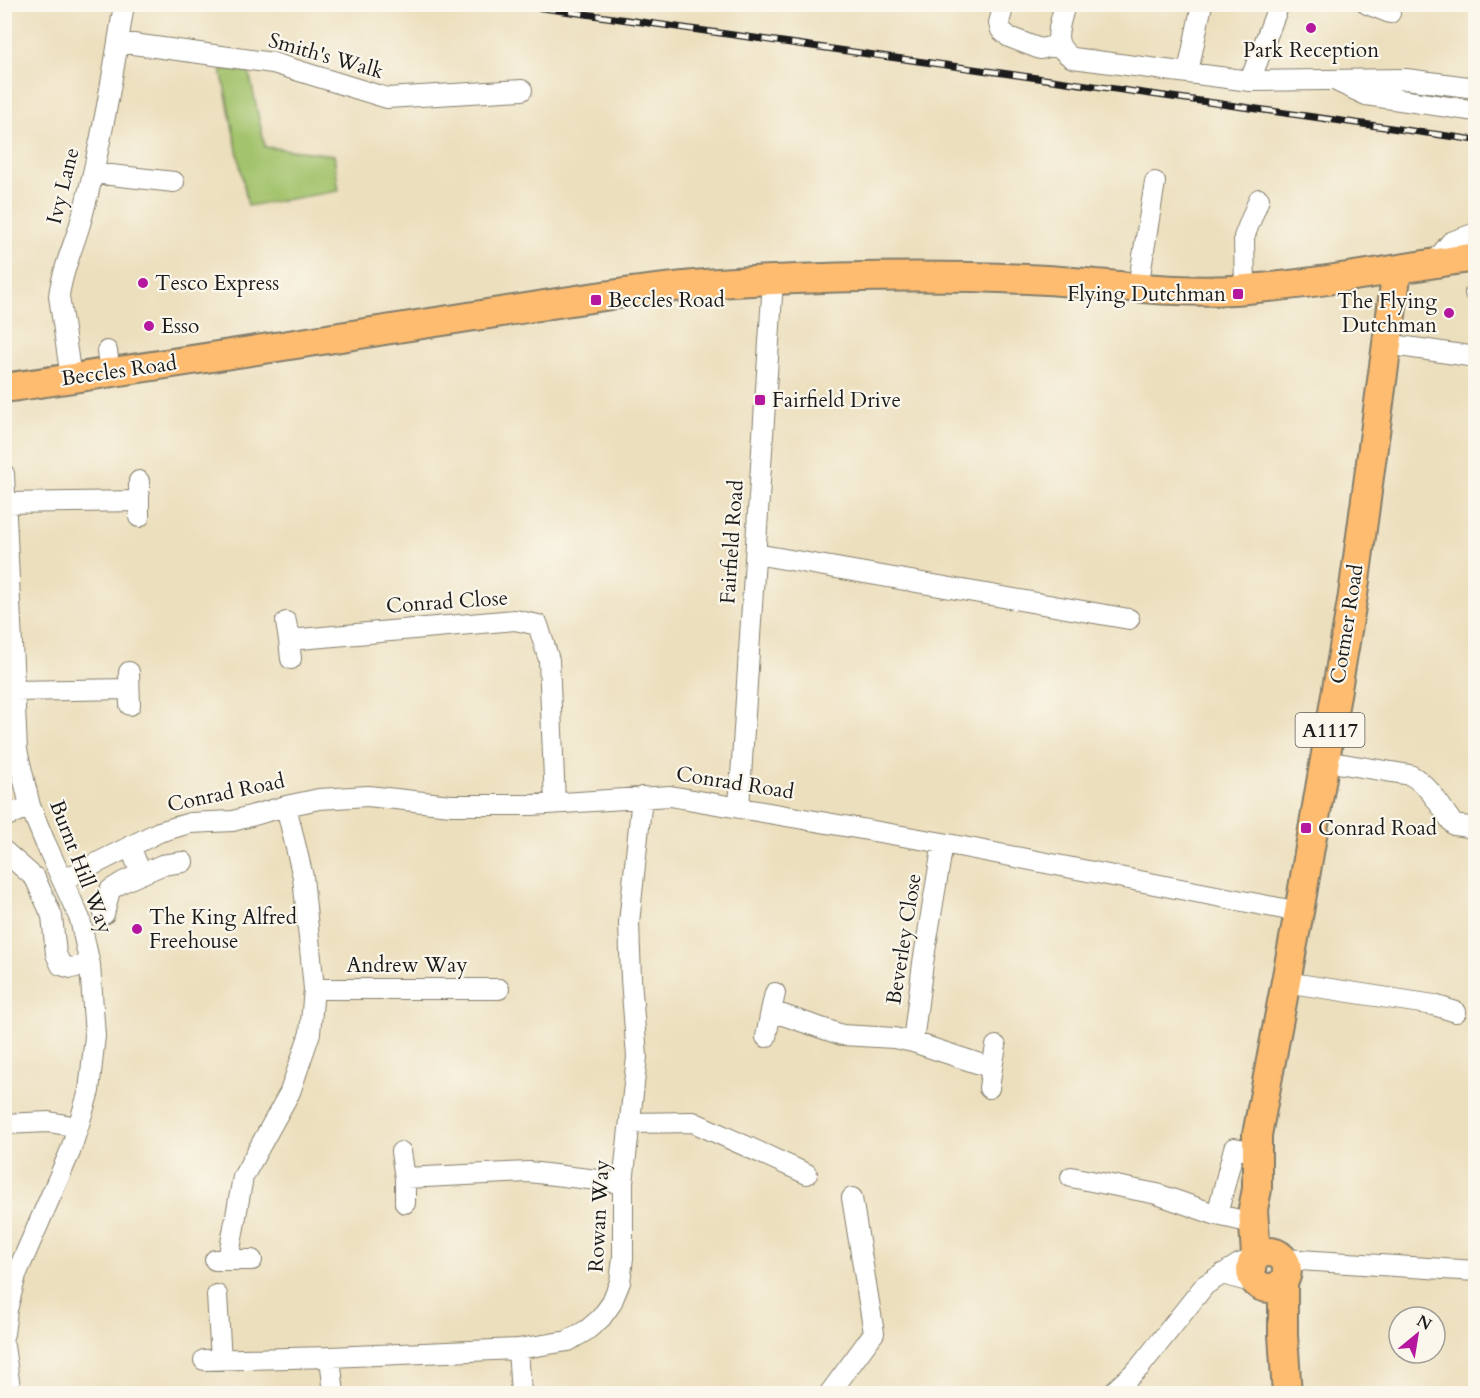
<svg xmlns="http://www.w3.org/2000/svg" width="1480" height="1398" viewBox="0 0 1480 1398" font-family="Cardo,serif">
  <rect width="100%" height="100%" fill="#fbf7ec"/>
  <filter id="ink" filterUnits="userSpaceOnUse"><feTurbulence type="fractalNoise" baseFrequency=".0167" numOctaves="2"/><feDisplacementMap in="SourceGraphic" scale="12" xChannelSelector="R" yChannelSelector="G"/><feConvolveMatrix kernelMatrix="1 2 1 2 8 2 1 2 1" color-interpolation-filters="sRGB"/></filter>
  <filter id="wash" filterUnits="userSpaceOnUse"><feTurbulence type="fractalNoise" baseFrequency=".008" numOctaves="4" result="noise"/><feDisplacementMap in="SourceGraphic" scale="24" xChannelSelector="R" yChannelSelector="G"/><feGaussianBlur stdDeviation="1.35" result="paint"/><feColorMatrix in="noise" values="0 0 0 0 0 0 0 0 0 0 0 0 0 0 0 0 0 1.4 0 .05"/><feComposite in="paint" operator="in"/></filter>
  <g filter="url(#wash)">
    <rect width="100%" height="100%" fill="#ecdfbd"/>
    <!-- green -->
    <path fill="#a3c36c" stroke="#607044" stroke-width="1.5" d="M221 69 249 72 265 147 334 155 339 191 248 206Z"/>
  </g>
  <g filter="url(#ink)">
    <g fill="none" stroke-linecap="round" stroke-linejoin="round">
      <!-- minor casing -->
      <g stroke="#847e6c" stroke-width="22">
        <path id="minor" d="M1004 4 999 23 1001 30 1009 37 1040 49 1059 45
          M1065 4C1060 26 1049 45 1073 58L1250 81 1406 79 1476 88
          M1367 4 1390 13
          M118 42 273 63 387 98 522 90
          M1188 72 1202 4
          M1250 81 1279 4
          M1338 82 1366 95 1476 111
          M93 173 174 182
          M1434 263 1451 242 1476 233
          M1138 287 1155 182
          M1245 289 1244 237 1259 199
          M1475 293H1476
          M1386 344 1476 357
          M107 351 110 373
          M71 378 59 296C62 269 75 244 82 217 101 147 113 75 124 4
          M4 474 17 750 30 806 45 842 80 919 90 965 95 1036 89 1091 78 1127 70 1152 16 1275 7 1310 4 1334
          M139 481V517
          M5 503 139 501
          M756 554 1129 619
          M286 622 289 640
          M291 659 289 640 515 620 538 625 549 660 555 803
          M129 672 130 705
          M13 691 129 689
          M1325 761 1410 775C1430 785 1441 808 1454 825L1476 828
          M739 807 773 280
          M4 817 30 806
          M4 851 35 878 52 916 56 954 61 965 71 968 90 965
          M141 874 162 865 183 862
          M63 880 159 832 190 823 233 821 286 806 319 799 368 796 451 805H532L670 796 943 843 1299 912
          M104 914 110 890 123 882 141 874 130 846
          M1285 982 1434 1005 1456 1012
          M314 989H499
          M775 993 771 1011 842 1035 894 1038 913 1042 992 1068 996 1046
          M766 1037 771 1011
          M913 1042 923 963 943 843
          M989 1088 992 1068
          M630 1123 693 1122 807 1174
          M4 1124 49 1122 78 1127
          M401 1152 405 1178
          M1071 1177 1157 1194 1217 1215 1234 1148 1257 1152
          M405 1203V1178L529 1172 623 1183
          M1217 1215 1253 1223
          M1283 1259 1476 1271
          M215 1260H228L243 1177 290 1092 310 1033 314 989 303 877 286 806
          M228 1260H252
          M1222 1274 1255 1283
          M217 1295 221 1360
          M4 1346 11 1394
          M518 1349 521 1394
          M330 1357 334 1394
          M204 1360 330 1357 518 1349 568 1341 587 1330 601 1318 611 1304 620 1282 623 1258V1183L637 1057 631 979 629 923 642 797
          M829 1394 874 1333 852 1198
          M1111 1394 1139 1368 1205 1285 1239 1264 1254 1259"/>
      </g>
      <!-- highway casing -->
      <g stroke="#847e6c" stroke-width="32">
        <path id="highway" d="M4 388C159 366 314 341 468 317 556 304 645 287 734 282 838 276 942 274 1046 280 1113 284 1180 295 1247 289 1324 283 1400 268 1476 257
          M1251 1270a18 18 0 1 1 36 0a18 18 0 1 1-36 0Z
          M1256 1256 1253 1209 1257 1189V1135L1299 912 1353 595 1397 270
          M1283 1283V1335L1287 1394"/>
      </g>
      <!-- minor -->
      <use href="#minor" stroke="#fff" stroke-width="20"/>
      <!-- highway -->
      <use href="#highway" stroke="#fdbc70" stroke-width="28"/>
      <!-- rail casing -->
      <g stroke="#1c1c1c" stroke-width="7">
        <path id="rail" d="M514 4 1476 140"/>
      </g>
      <!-- rail -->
      <use href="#rail" stroke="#fbf7ec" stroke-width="4.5" stroke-dasharray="14" stroke-linecap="butt"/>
    </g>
  </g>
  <!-- markers -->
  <g fill="#b5179e" stroke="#fbf7ec" stroke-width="2">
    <circle cx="1311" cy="28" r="6"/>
    <circle cx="143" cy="283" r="6"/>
    <rect x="1232" y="288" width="12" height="12" rx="3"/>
    <rect x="590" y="294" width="12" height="12" rx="3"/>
    <circle cx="1449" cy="313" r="6"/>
    <circle cx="149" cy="326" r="6"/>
    <rect x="754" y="394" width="12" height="12" rx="3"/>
    <rect x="1300" y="822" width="12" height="12" rx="3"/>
    <circle cx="137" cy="929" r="6"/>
  </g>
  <g text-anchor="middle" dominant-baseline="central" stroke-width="4.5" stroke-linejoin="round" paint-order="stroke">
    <!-- shield labels -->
    <rect fill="#fbf7ec" stroke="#5f5e5a" stroke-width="1.5" x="1295.5" y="713" width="69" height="34" rx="4.5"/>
    <g font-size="20" font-weight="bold" fill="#1c1c1c">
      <text x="1330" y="730">A1117</text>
    </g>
    <!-- poi labels -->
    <g font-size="21" fill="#1c1c1c" stroke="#fbf7ec" text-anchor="start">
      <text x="1311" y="50" text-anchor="middle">Park Reception</text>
      <text x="155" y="283">Tesco Express</text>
      <text x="1226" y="294" text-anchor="end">Flying Dutchman</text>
      <text x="608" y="300">Beccles Road</text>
      <text x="1437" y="301" text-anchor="end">The Flying<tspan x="1437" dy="24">Dutchman</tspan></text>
      <text x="161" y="326">Esso</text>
      <text x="772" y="400">Fairfield Drive</text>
      <text x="1318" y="828">Conrad Road</text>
      <text x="149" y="917">The King Alfred<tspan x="149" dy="24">Freehouse</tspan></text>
    </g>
    <!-- street labels -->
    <g font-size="21" fill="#1c1c1c" stroke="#fbf7ec">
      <text transform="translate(326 56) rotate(16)">Smith's Walk</text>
      <text transform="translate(63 186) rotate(-76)">Ivy Lane</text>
      <text transform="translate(119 371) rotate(-8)">Beccles Road</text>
      <text transform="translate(732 542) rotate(-86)">Fairfield Road</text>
      <text transform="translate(447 602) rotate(-4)">Conrad Close</text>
      <text transform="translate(1347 624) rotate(-81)">Cotmer Road</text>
      <text transform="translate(735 783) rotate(9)">Conrad Road</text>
      <text transform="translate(226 793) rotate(-12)">Conrad Road</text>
      <text transform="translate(81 867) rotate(69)">Burnt Hill Way</text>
      <text transform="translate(904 939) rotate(-81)">Beverley Close</text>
      <text x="407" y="965">Andrew Way</text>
      <text transform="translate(599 1216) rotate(-87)">Rowan Way</text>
    </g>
  </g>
  <!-- margin -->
  <rect width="1480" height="1398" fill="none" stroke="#fbf7ec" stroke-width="24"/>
  <!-- north arrow -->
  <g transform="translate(1417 1335) rotate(30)"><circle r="28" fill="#fbf7ec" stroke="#a29f99" stroke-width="1.5"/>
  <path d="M0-4.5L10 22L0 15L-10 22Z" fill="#b5179e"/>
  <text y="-9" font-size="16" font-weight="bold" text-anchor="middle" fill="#1c1c1c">N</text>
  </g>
</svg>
